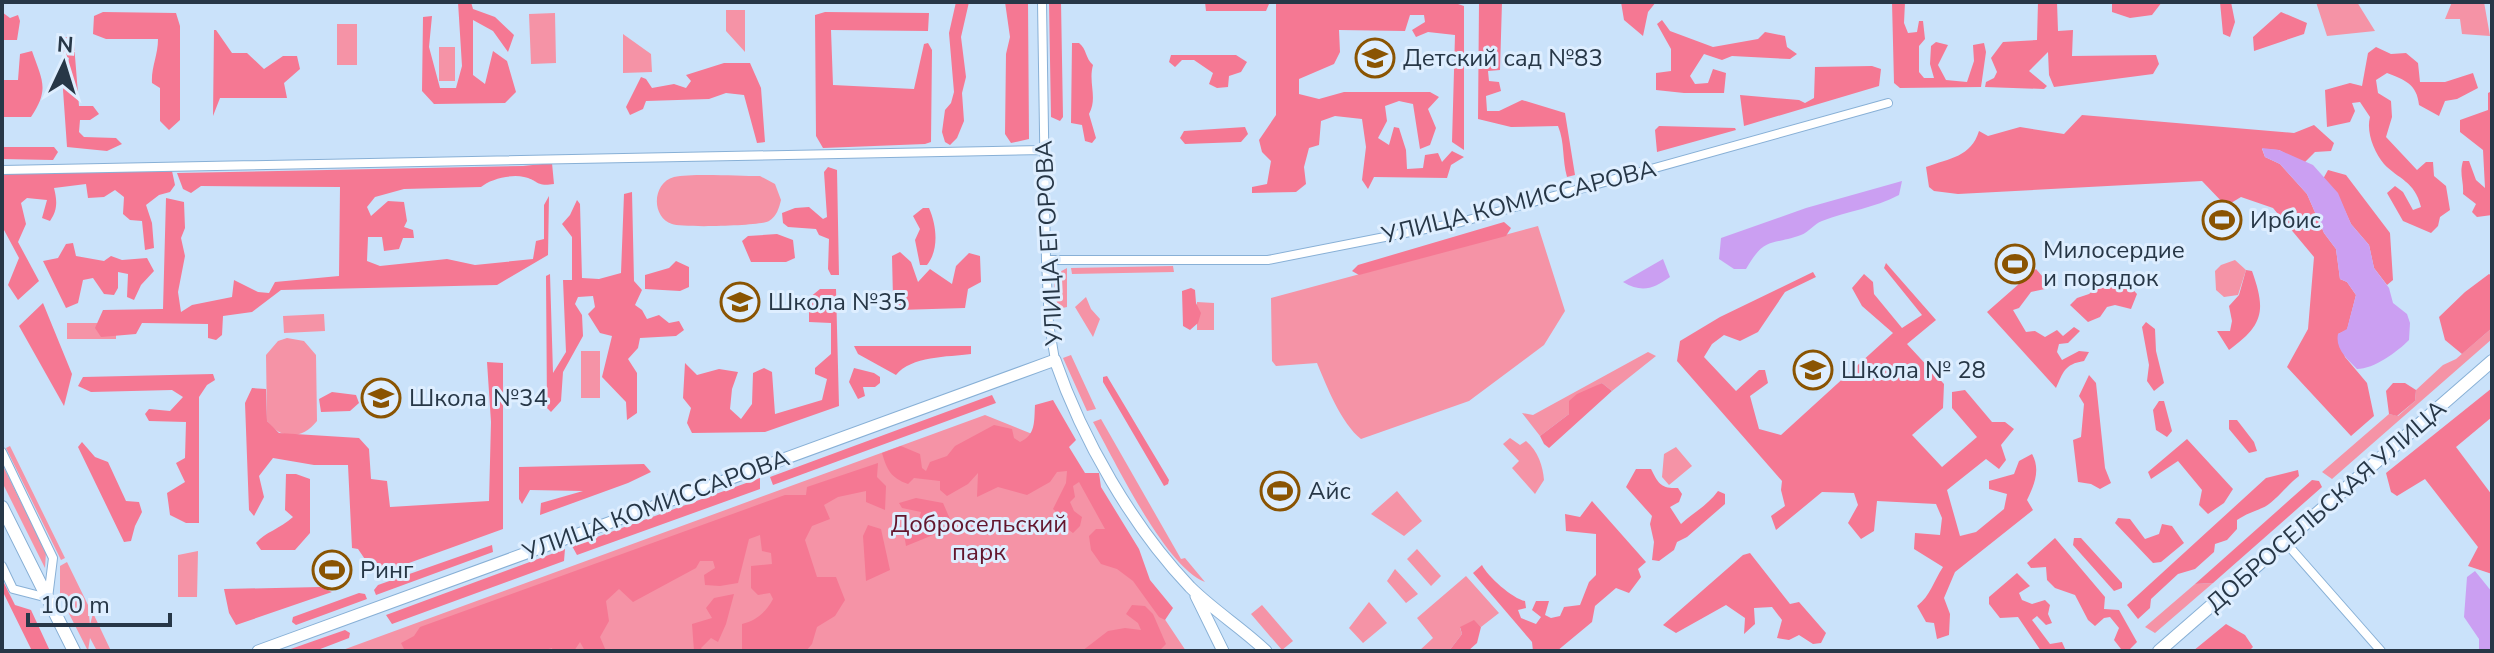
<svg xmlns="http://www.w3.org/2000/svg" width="2494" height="653" viewBox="0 0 2494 653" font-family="'Nunito Sans',sans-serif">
  <rect width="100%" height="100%" fill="#cae2fa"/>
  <!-- green -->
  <path fill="#f593a6" d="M2357 2 2375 31 2327 36 2316 2Z
    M2452 2H2484L2490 36 2462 34 2460 19H2445Z
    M726 10H745V52L726 31Z
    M555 13 556 63 531 64 529 14Z
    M337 24H357V65H337Z
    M623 34 651 54 652 72 623 73Z
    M439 47H455V81H439Z
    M760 176 775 184 781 200C779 208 777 216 769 221 761 226 682 228 672 224 651 217 652 183 674 177 692 173 739 176 760 176Z
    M1538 226 1565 311 1544 345 1469 401 1361 439C1341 423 1327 387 1317 363L1276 366 1272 361 1271 298Z
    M2235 260 2246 270 2238 295 2224 297 2216 290 2215 271 2221 265Z
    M1173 266 1174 272 1072 274 1071 268Z
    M1067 268V307L1058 309 1054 285 1056 274Z
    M1086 297 1091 309 1100 319 1093 337 1075 307Z
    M1197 302 1214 303V330H1197Z
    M324 314 325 331 284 333 283 316Z
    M67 323H116V339H67Z
    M2492 328V339L2332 479 2322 472 2389 414 2398 416 2415 401 2416 390 2443 365 2456 359Z
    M287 338 304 341 316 355 317 421C302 440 281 440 267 421L266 355 278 341Z
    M581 351H600V398H581Z
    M1648 352 1656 356 1612 391 1602 383 1570 401 1569 414 1540 436 1522 413 1533 415Z
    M1071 355 1096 409 1087 411 1063 358Z
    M985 415 1057 444 1134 573 1186 651H340Z
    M1101 419 1181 559 1185 558 1205 582C1165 567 1115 461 1093 422Z
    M1510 438 1520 445 1526 441C1538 451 1543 466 1544 480L1535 494 1512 468 1519 461 1503 444Z
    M10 446 65 558 61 560 6 448Z
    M1676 447 1692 466 1669 485 1662 477 1664 454Z
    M2 464 46 552 45 568 2 482Z
    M1397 491 1422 521 1404 536 1371 514Z
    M1417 549 1441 576 1431 586 1407 559Z
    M198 551 197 597H178V555Z
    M67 562 88 605 90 625 93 613 111 651H97L90 638 88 651 60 596V566Z
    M1395 569 1418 594 1406 603 1387 581Z
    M1466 576 1499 613 1481 627 1474 621 1460 628 1462 634 1449 651H1419L1433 638 1417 618Z
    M2213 583 2155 633 2145 627 2195 584Z
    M1369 602 1387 623 1363 643 1349 628Z
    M1262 605 1293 641 1282 650 1251 614Z"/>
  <!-- forest -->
  <path fill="#f57893" d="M458 2H471L473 9 495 17 514 35 508 52 493 31 473 20V75L485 84 493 51 507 61 516 92 505 103 434 104 422 91 423 17 432 16 429 47 440 88H456L462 66Z
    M956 2H969L961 37 966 77 962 93 964 121 957 138 950 145 945 142 942 132 945 110 951 103 954 92 949 33Z
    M1005 2H1028L1029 139 1011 143 1005 134 1006 54 1010 37Z
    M1049 2H1061L1063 117 1060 121 1051 117Z
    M1205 2H1268L1269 4 1266 11H1206Z
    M1276 2H1452L1464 6V150L1452 142 1455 35 1428 32 1416 37 1412 30 1425 22 1424 15H1410L1405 31 1339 30 1340 52 1334 64 1299 79V94L1319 99 1344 92H1430L1439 97 1428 109 1436 128 1430 145 1420 149 1413 104 1399 101 1385 106 1387 121 1378 138 1389 145 1394 127 1399 128 1406 150 1407 169 1423 168 1425 155 1438 153 1442 162 1452 151 1464 157 1451 165 1447 178 1374 177 1368 189 1362 180 1366 147 1362 119 1335 116 1321 121 1319 145 1309 148 1304 167 1306 184 1296 192 1252 193V187L1267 184 1271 161 1262 152 1259 140 1276 115Z
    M1479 2H1502L1500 70 1488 71 1489 81 1499 82 1501 91 1486 96 1487 111H1499L1522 100 1565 113 1575 175 1567 177C1562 159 1565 143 1558 126L1511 127 1478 119Z
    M1621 2H1656L1648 12 1643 36 1624 20Z
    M1892 2H1905L1904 23 1908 33 1917 32 1919 21H1923L1925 39 1919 46V72L1924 78H1934L1930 64 1931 46 1936 42 1948 45 1938 65 1946 80 1967 82 1974 61 1973 45 1984 43 1986 52 1981 87 1900 88 1894 83Z
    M2038 2H2057L2058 31 2073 30 2072 56 2156 55 2159 64 2153 74 2054 87 2049 75 2048 52 2029 71 2047 86 2044 89 1985 87 1986 82 1994 78 1997 72 1991 58 2003 42 2037 40Z
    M2112 2H2162L2152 15 2130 18 2112 12Z
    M2220 2H2231L2235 22 2230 37 2223 34Z
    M2 12 10 18 18 15 20 21 17 40H2Z
    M103 12 176 13 180 26V120L169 130 160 121V88L152 83C151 67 158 56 158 39H106L93 34 94 16Z
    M825 12 929 13 928 31 831 30 833 85 914 89 924 44 928 43 932 50 931 142 925 144 823 148 816 136 815 15Z
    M2281 12 2307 23 2304 34 2254 51 2253 37Z
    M1662 20 1670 31 1713 47 1758 39 1765 32 1785 36 1787 47 1797 54 1790 59 1732 56 1722 60 1704 54 1690 76 1695 84 1708 83 1713 69 1726 73 1724 93H1684L1656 90V73L1671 71V49L1657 24Z
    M214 30H216L232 53H247L264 69 283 56H297L300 69 284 83 287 98H220L213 116Z
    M65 37H73L74 44 79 106H93L99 114 90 120H80L79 132 84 137 116 138 122 144 107 151 67 147 63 90 69 58 61 54Z
    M1072 43H1079C1087 49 1085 58 1093 65 1088 83 1098 98 1089 114L1096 138 1092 143 1085 141 1082 125 1071 123Z
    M2376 47 2391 54 2406 53 2418 63 2420 82H2445L2473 73 2478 88 2457 99 2445 101 2439 116 2419 105C2417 84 2405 80 2387 73L2376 80 2378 93 2391 101 2392 117 2386 137 2417 170 2426 162H2433L2434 176 2446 186 2450 210 2440 217 2438 226 2431 233 2403 221 2387 193 2395 186 2403 192 2413 210 2421 207C2415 181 2398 179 2384 164 2374 152 2366 132 2370 117L2360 102 2352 103 2355 111 2350 122 2327 127 2325 90 2350 83 2362 86 2368 53Z
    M32 51C42 80 50 89 31 117H2V80H18L20 54Z
    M1171 55H1236L1247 62 1241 72 1229 76 1228 87 1217 88 1209 84 1213 73 1194 60H1182L1175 67 1169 62Z
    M724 63H750L761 88 765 142 757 143 744 95 726 93 709 99 646 101 643 109 630 115 626 107 641 77 646 79 652 88 674 84 686 88 691 81 686 75Z
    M1872 66 1881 69 1879 86 1744 126 1740 95 1799 100 1805 103 1814 98 1815 67Z
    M2492 91V215L2477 217 2472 212 2476 204 2463 194C2464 181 2459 174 2463 161H2469L2476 180 2485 188 2483 150 2460 132V120L2488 110V93Z
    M2082 115 2294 133 2314 125 2334 143 2331 151 2315 152 2304 163 2279 150 2262 149 2265 157 2280 164 2307 194 2324 233 2336 249 2340 279 2347 282 2356 295 2347 330 2338 334 2345 357 2367 383 2374 416 2351 436 2287 367 2308 329 2314 257 2273 208 2241 197 2226 206 2202 181 1958 194 1934 191 1929 187 1926 167C1950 158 1971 157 1979 131L1988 136 2020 127 2064 134Z
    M1659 126 1735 128 1736 130 1657 152 1655 130Z
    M1245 127 1248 134 1241 142 1185 144 1180 138 1184 131Z
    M2 147H54L58 152 53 160 2 159Z
    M552 163 554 184C535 187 539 180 524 177 511 174 490 179 481 187L404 189 375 197 367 207 371 216 388 201 404 202 407 221 404 227 413 230 414 238H403L399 249 384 251 382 237H368L367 261 380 266 447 259 475 265 533 259 536 241 544 239V205L549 196 548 255 497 285 281 290 252 312 223 316 222 335 216 340 208 338V324L142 323 136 334 101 337 95 328 103 310 163 309 166 198 184 202 185 228 181 238 185 256 178 292 181 312 192 305 232 297 234 280 258 292 269 293 275 282 339 276 340 187 201 186 191 193 183 189 177 173 523 166Z
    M828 167 837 170 839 275H831L828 269 829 239 819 235 816 229 788 227 783 223 782 213 795 208 809 207 823 219 827 217 824 172Z
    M2328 170 2346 175 2390 233 2393 280 2387 285 2374 268 2369 245 2351 224 2337 193 2323 179Z
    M172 171 175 185 170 192 159 195 146 205 152 223 154 248 145 250 142 221 130 220 123 214 124 197 115 190 104 197 88 198 86 184 54 188C57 200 58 210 50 221L42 218 47 200 27 198 21 203 26 224 18 242 39 281 18 300 8 285 19 258 4 230 2 231V174Z
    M632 192 634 281 642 290 635 305 642 310 647 319 659 315 669 323 679 321 684 330 676 336 640 338 638 348 628 359 637 373V413L627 420 626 402 602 377 612 336 600 333 588 314 595 307 593 296 578 297 575 304 582 315 583 336 563 372 561 401 551 412 547 408 546 276 550 274 553 373 566 352 563 280H572V237L562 224 570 215 577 200 580 204 582 278 599 279 621 273 624 194Z
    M923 208H929C937 226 939 250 927 265H920L915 240 920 229 913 216Z
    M1504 222 1511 228 1506 236 1359 275 1352 271 1358 265Z
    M777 234 793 240 795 258 786 262H751L742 241 748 236Z
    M73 243 76 256 104 261 111 256 122 260 147 258 154 271 141 285 134 300 127 297 128 274 118 272V288L114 295 104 294 93 278 83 280 78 303 66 308 43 261 58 258 66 244Z
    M900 252 911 262 918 282 930 269 952 284 956 266 969 253 980 256 981 282 968 289 965 308 899 310 893 299 892 256Z
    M676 261 689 267V287L680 291 645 289V275L669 268Z
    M1886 263 1936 320 1907 344 1944 384 1943 408 1912 435 1942 467 1977 437 1952 408V392L1965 390 1992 422H2005L2014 429 2001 445 2006 460 1999 469 1986 459 1947 490 1960 536 1976 532 2004 509 2007 494 1989 489V481L2014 474 2019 461 2032 454C2041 470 2034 485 2027 500L2033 510 1955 572 1944 598 1950 614 1949 635 1937 639 1934 623 1926 622 1917 606C1931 595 1933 582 1943 567L1914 549 1915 533 1940 535 1942 518 1936 504 1877 501 1874 531 1861 539 1848 523 1858 505 1854 493 1822 492 1776 530 1771 516 1785 506 1781 490 1782 481 1677 361 1680 341 1720 317 1813 272 1816 277 1785 292 1758 332 1740 341 1724 335 1712 344 1704 357 1736 391 1759 370H1765L1768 383 1750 396 1759 429 1781 435 1893 333 1862 306 1852 288 1864 274 1873 282 1874 294 1902 328 1922 315 1884 268Z
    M2036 269 2049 284 2045 289 2031 292 2019 308 2013 310 2026 332 2035 331 2045 337 2057 330 2063 336 2074 327 2080 331 2068 343 2059 344 2057 352 2062 360 2079 351 2089 352 2084 361C2064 364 2063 373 2056 388L1987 312Z
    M2246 270 2252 271C2266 310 2264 325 2229 350L2217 331H2230L2232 321 2229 306 2239 295Z
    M2489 274 2492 276V328L2462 354 2445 340 2439 317 2465 292Z
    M2117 279 2124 280 2137 294 2131 309 2115 305 2107 307 2100 317 2088 322 2070 305 2077 298 2089 294 2103 282 2110 284Z
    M1191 288 1195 290 1196 303 1201 313 1198 323 1190 330 1183 326 1182 291Z
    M820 289H836L839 406 765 432 692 433 687 423 691 408 683 398 685 363 697 375 719 369 738 372 732 389 730 409 741 419 752 404 753 373 764 368 772 372 775 414 822 400 827 379 815 374V368L831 354V323L809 322V298Z
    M43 303 72 374 64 406 19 326Z
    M2146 322 2155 329 2156 351 2164 383 2154 391 2147 381 2149 365 2142 327Z
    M854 346H971V354C948 357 911 356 896 375L858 354Z
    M487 362 503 363V529L384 572 373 571 358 549 352 548 348 465H314L273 458 259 476 264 497 254 516 249 510 245 403 252 388 266 389 267 421 279 433 359 438 369 449 371 479 387 481 390 507 489 501 491 422Z
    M854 368 874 373 880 377V383L875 387H863L865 396 858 399 849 382Z
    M213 374 215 380 207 385 199 397V523H186L170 515 167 493 185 482 176 463 185 458 186 422 149 421 145 414 149 409 170 411 183 397 172 390 91 392 78 386 83 377Z
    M2089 375 2096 383 2105 468 2111 483 2100 489 2091 484 2078 482 2073 440 2081 437 2084 404 2079 396Z
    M1107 376 1169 480 1168 484 1164 486 1103 382V377Z
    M1602 383 1612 391 1549 448 1544 444 1540 436 1569 414V401L1577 394Z
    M2393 383H2405L2416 390 2415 401 2397 416 2389 414 2386 391Z
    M2492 388V417L2456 447 2492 495V574L2468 566 2478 547 2425 479 2397 496 2391 492 2386 473Z
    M332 392 356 395 359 403 350 411 321 412 319 399Z
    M992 395 996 403 773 485 770 477Z
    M1053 400 1076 440 1069 447 1085 473H1099L1101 487 1139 549 1150 580 1173 608 1165 620 1159 617 1133 581 1117 569 1101 564 1091 550 1089 536 1096 529H1105L1079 482 1073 486 1075 497 1070 502 1074 511 1082 517 1080 526 1073 533 1066 528 1064 519 1053 509 1066 483 1067 471 1057 472 1050 482 1027 495 998 487 977 497 978 473 968 484 947 496 940 490V481L914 478 908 484C891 478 887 470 882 453L901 446 920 454 922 468 926 471 930 462 947 456 955 446 994 425 1012 429 1014 438 1020 442C1036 435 1034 421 1035 405Z
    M2159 401H2164L2172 431 2167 437 2156 430 2153 410Z
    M2229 420H2237L2254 442 2257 451 2249 453 2229 429Z
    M2187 439 2233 489 2224 503 2208 514 2199 505 2202 490 2178 461 2151 479 2148 472Z
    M82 442 95 457 108 462 126 501 139 502 142 512 135 526 131 541 124 542 78 447Z
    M878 463 877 477 886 486 885 510 866 502V491L838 497 824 505 830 519 812 526 805 540 817 577H836L845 600 835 616 817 627 812 644 806 651H739L742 649V624C757 620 766 612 773 599L770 593 758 595 751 588V566L772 564 771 553 762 551 760 535 749 539 738 583 720 586 705 585 704 575 715 568 713 561H700L696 568 633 602 619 589 606 601 609 621 600 637 606 651H585L580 642 574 651H553L552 648 541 651H405L401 643 414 636 420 627 785 495H806L807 487Z
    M644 464 651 472 628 483 540 515 541 503 583 491 530 490 522 504 519 499V467Z
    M1636 469H1651C1658 483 1661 489 1678 488L1682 494 1679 502 1670 507 1681 524C1694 512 1707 506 1718 491L1725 494V504L1687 537 1677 542 1674 550 1659 561 1652 560 1654 542 1650 524 1652 516 1626 487Z
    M2298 470 2299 476C2288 484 2273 504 2262 508 2253 512 2246 514 2237 520V529L2227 540 2215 544 2214 552 2195 569 2178 574 2151 599 2150 608 2138 619 2127 605 2266 478Z
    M286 474H296L310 479V533L295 550H261L256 543C265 532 280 529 293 517L285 510Z
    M760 478V489L577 555 572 546Z
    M2312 480 2319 481 2322 487 2213 583 2195 584Z
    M916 498 943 503 950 519 943 531 906 546 904 534 918 522 921 512 902 508 899 503Z
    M1592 501 1646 562 1638 569 1641 577 1629 593 1616 588 1595 606 1592 622 1557 651H1533L1532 642 1473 573 1482 565C1487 576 1513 599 1525 601L1526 608 1518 610 1521 618 1536 624 1541 617 1532 610 1536 601H1549L1545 615 1551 618 1560 616 1564 607 1580 605 1589 582 1596 575V534L1566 531 1565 514 1580 517Z
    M2118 518 2130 519 2145 539 2159 534 2162 524 2172 526 2184 543 2161 562 2153 563 2115 523Z
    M868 525 881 529 890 570 866 581 863 536Z
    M2055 538 2105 597 2104 609 2119 610 2137 642 2128 651H2119L2121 649 2114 640 2119 628 2110 617 2104 618 2095 626 2088 620 2075 595 2055 588 2047 580 2046 567 2031 568 2027 563Z
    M2074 538H2081L2122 583V588L2114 591 2073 545Z
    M492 545 493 552 376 595 374 590 378 585Z
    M565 549 564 561 392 624 386 615Z
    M1750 553 1790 604 1799 602 1826 633 1821 643 1813 644 1799 635 1789 640 1777 638 1782 620 1772 607 1754 608 1755 624 1744 634 1745 618 1726 605 1676 633 1663 625 1743 555Z
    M2017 573 2030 586 2019 593 2022 600 2032 604 2045 600 2050 605 2048 614 2052 623 2046 625 2037 616 2032 620 2050 644 2062 642 2066 651H2041L2018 617 2000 618 1989 604V597Z
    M2 579 15 605 31 610 50 651H32L2 590Z
    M320 587 332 592 236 625 229 613 224 589Z
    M359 593 365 594 367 599 296 625 292 622 293 617Z
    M734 594 726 624 718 642 711 638 701 648 703 651H694L692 624 712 618 706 608 714 598Z
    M1132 605 1145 606 1153 614 1166 644 1159 651H1082L1108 631 1125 628 1141 630 1138 623 1126 614Z
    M1474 620 1481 627 1477 643 1468 651H1449L1462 634 1460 627Z
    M2226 624 2245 635 2253 647 2249 651H2193Z
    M345 630 350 633 349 638 315 651H285Z"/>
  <!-- water -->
  <path fill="#cb9ff2" d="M2262 148 2279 150 2313 165 2338 193 2351 224 2369 245 2374 268 2389 288 2393 303 2407 314 2410 323 2409 340C2397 352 2374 369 2357 369 2347 359 2335 349 2338 334L2347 329 2356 295 2347 282 2340 279 2336 249 2324 233 2307 194 2280 164 2265 157Z
    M1902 181 1899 195C1874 208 1848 211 1822 221 1814 224 1809 232 1801 235 1770 246 1765 236 1746 269H1734L1719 259 1721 238 1806 208Z
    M1663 259 1670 277C1653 289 1642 293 1623 282Z
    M2475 571 2492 592V651H2479V639L2464 617 2467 577Z"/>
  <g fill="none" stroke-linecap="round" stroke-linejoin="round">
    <!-- street casing -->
    <g stroke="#88b0d6" stroke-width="10">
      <path id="street" d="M1042 2 1046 260 1049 324 1055 360
        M2 170 1044 150
        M1046 260H1268L1461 222 1888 103
        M2 452 53 558 48 598 13 589 2 566
        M2286 543 2381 651"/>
    </g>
    <!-- secondary casing -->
    <g stroke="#88b0d6" stroke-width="13">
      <path id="secondary" d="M1196 596 1223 651
        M258 651 1055 360C1082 439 1132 526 1190 587 1213 610 1242 628 1266 651"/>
    </g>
    <!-- primary casing -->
    <g stroke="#88b0d6" stroke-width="14">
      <path id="primary" d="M2 507 74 651
        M2159 651 2492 361"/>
    </g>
    <!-- street -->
    <use href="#street" stroke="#fff" stroke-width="8"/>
    <!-- secondary -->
    <use href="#secondary" stroke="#fff" stroke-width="11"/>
    <!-- primary -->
    <use href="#primary" stroke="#fff" stroke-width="12"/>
  </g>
  <!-- icons -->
  <defs>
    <g id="school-ring" transform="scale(2)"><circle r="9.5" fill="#deeeff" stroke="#8a5402" stroke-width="1.5"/><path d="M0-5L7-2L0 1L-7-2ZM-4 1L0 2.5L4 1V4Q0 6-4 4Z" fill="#8a5402"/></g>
    <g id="stadium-ring" transform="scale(2)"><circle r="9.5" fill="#deeeff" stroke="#8a5402" stroke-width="1.5"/><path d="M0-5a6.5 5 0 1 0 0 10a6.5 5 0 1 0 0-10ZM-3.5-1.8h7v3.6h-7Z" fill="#8a5402"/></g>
  </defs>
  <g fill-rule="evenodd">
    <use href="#school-ring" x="1375" y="58"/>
    <use href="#stadium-ring" x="2222" y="220"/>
    <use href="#stadium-ring" x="2015" y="264"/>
    <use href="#school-ring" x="740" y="302"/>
    <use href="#school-ring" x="1813" y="370"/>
    <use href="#school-ring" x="381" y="398"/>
    <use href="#stadium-ring" x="1280" y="491"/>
    <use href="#stadium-ring" x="332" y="570"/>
  </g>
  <g text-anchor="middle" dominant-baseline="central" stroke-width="6" stroke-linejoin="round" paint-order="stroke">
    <!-- poi labels -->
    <g font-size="24" fill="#273747" stroke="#deeeff" text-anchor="start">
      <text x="1403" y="58">Детский сад №83</text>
      <text x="2250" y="220">Ирбис</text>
      <text x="2043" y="250">Милосердие<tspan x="2043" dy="28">и порядок</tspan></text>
      <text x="768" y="302">Школа №35</text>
      <text x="1841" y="370">Школа № 28</text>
      <text x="409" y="398">Школа №34</text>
      <text x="1308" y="491">Айс</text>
      <text x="360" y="570">Ринг</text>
    </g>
    <!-- street labels -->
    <g font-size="24" fill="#273747" stroke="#deeeff">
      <text transform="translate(1519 202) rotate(-14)">УЛИЦА КОМИССАРОВА</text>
      <text transform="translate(1049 243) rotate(-93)">УЛИЦА ЕГОРОВА</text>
      <text transform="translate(656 505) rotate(-20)">УЛИЦА КОМИССАРОВА</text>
      <text transform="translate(2326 506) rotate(-41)">ДОБРОСЕЛЬСКАЯ УЛИЦА</text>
    </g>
    <!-- park labels -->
    <g font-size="24" fill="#63162d" stroke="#deeeff">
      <text x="979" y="524">Добросельский<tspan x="979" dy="28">парк</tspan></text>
    </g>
  </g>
  <!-- border -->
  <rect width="2494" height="653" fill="none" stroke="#273747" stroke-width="8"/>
  <!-- north arrow -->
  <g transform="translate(64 64) rotate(4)" stroke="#deeeff" stroke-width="6" paint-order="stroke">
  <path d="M0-6L14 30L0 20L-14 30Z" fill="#273747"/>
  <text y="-12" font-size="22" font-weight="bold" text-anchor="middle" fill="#273747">N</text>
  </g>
  <!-- scale -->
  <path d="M28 613v12h142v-12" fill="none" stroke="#273747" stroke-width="4"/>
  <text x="40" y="613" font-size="24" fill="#273747" stroke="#deeeff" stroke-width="6" paint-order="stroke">100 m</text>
</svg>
